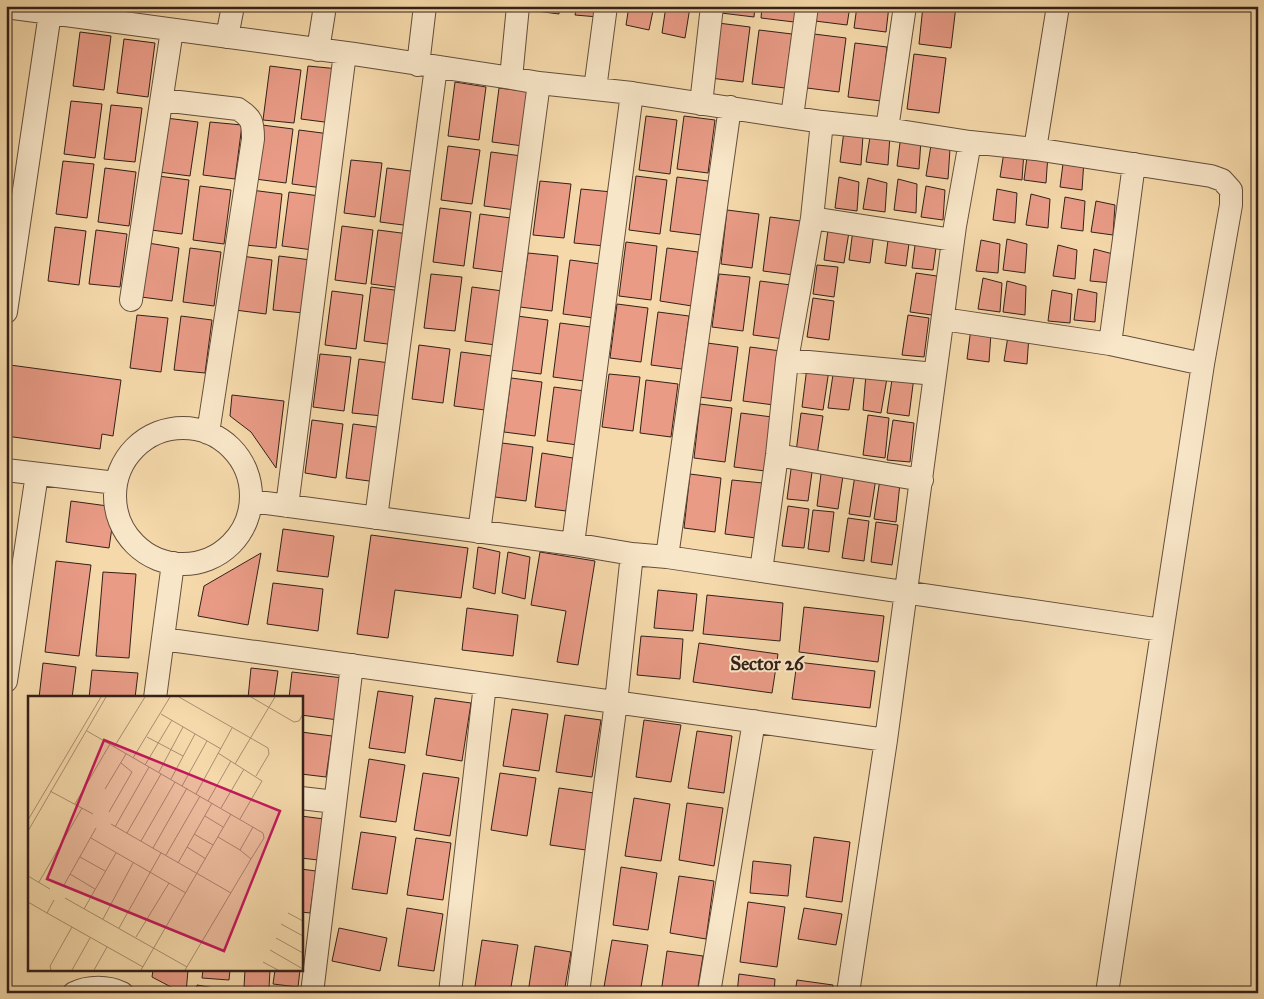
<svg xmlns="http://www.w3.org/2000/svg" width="1264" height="999" viewBox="0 0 1264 999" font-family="'IM FELL Great Primer',serif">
  <rect width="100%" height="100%" fill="#f5d9aa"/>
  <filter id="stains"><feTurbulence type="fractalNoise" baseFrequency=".004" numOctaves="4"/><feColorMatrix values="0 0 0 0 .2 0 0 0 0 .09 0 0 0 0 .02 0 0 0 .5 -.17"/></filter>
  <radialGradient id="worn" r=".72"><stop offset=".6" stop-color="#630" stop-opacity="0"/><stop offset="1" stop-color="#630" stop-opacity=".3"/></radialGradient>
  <!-- building -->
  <path fill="#e99b86" stroke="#342018" d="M537 6H559V14L536 11Z
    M577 6H599L598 17 575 15Z
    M629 6H654L649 30 626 25Z
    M666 6 690 7 685 38 662 33Z
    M722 6H755L754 17 721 13Z
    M762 6H796L794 22 761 18Z
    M817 6H850L847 25 815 21Z
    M857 6H889L886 32 854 28Z
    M923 6H956L951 48 919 44Z
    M718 23 750 27 743 82 710 78Z
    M759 30 792 34 785 88 752 84Z
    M80 32 111 36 104 90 73 86Z
    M814 34 846 38 839 92 807 88Z
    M124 39 155 43 148 97 117 93Z
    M855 43 887 47 881 101 848 97Z
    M914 54 946 58 939 113 907 109Z
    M270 66 301 70 294 123 263 120Z
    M308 66 339 69 332 123 301 119Z
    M455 82 486 87 479 140 448 136Z
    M499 88 531 92 523 146 492 142Z
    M71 101 102 104 95 158 64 154Z
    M111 105 142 108 135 162 104 159Z
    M646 116 677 120 670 174 639 170Z
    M684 116 715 120 708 173 677 169Z
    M166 118 198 122 190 176 159 172Z
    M210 122 242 125 235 179 203 175Z
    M262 125 293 129 286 183 255 179Z
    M299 130 330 134 323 188 292 184Z
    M844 131 863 135 861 165 840 162Z
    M871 131 890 135 888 165 866 162Z
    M901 135 921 140 919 169 897 166Z
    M931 145 950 149 948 179 926 176Z
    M448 146 480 150 472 204 441 200Z
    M1005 146 1024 151 1022 180 1000 177Z
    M1028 149 1048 154 1046 183 1024 180Z
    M491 152 522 156 515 210 484 206Z
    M1064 156 1084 160 1082 190 1060 187Z
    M351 160 382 163 375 217 344 213Z
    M63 161 94 164 87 218 56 214Z
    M105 168 136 172 129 226 98 222Z
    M387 168 418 172 411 226 380 222Z
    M158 176 189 180 182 234 151 230Z
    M636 176 667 180 660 234 629 230Z
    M677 177 708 181 702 235 670 231Z
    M839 177 859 182 857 211 835 208Z
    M868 178 887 183 885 212 863 209Z
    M898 179 917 184 916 213 894 210Z
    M540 181 571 184 564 238 533 235Z
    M200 186 231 190 224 244 193 240Z
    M926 186 945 190 943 220 921 217Z
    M581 189 612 192 605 246 574 243Z
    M997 189 1017 193 1015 223 993 220Z
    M251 190 282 194 276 248 245 245Z
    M289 192 320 196 313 250 282 246Z
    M1031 194 1050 199 1048 228 1026 225Z
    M1065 197 1085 201 1083 231 1061 228Z
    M1096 201 1115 205 1113 235 1091 232Z
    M440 208 471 212 464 266 433 262Z
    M727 210 759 214 752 268 721 264Z
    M480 214 511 218 504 272 473 268Z
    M770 217 801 221 794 275 763 271Z
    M342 226 373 230 366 284 335 280Z
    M55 227 86 231 79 285 48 281Z
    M96 230 127 234 120 287 89 284Z
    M378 230 409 234 402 288 371 284Z
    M828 230 849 232 844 263 824 260Z
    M853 230 874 233 870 263 849 260Z
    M889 233 910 236 906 266 885 263Z
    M916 238 937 240 933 270 912 268Z
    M1007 239 1027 244 1025 273 1003 270Z
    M981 240 1000 244 998 273 976 271Z
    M626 242 657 246 651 300 619 296Z
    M148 243 179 248 172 301 141 297Z
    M1058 245 1077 250 1075 279 1053 276Z
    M190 248 221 252 214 306 183 302Z
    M667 248 698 252 692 306 660 301Z
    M1094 249 1113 254 1112 283 1090 281Z
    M528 253 558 256 552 311 520 307Z
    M241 256 272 260 266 314 235 310Z
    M279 256 311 260 304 313 273 310Z
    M570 260 601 264 594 318 563 314Z
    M817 265 838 267 834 297 813 294Z
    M916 273 937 276 932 315 910 312Z
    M431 274 462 277 455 331 424 328Z
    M719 274 750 277 743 331 712 327Z
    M983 278 1002 283 1000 312 978 309Z
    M760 281 791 285 784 339 753 335Z
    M1007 281 1026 286 1025 315 1003 312Z
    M371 287 402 291 395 345 364 341Z
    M472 287 503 291 496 345 465 341Z
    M1078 289 1097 293 1095 322 1074 320Z
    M1052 290 1072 294 1070 323 1048 321Z
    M332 291 363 295 356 349 325 345Z
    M813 298 834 301 829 340 807 337Z
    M617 304 648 308 641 362 610 358Z
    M658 312 689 316 682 369 651 365Z
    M137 315 168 318 161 372 130 368Z
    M908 315 929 318 924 357 902 355Z
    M181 316 212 320 205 373 174 370Z
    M517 316 548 320 541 374 510 370Z
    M560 323 591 327 584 381 553 377Z
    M971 328 991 333 989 362 967 359Z
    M1009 330 1029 335 1027 364 1004 361Z
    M707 343 738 347 731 401 699 397Z
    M419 345 450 349 443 403 412 399Z
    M750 347 781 351 774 405 743 401Z
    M461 352 492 356 485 410 454 406Z
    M320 354 351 357 344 411 313 407Z
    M359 359 390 363 383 416 352 413Z
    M10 365 121 380 113 436 102 434 100 449 6 436V394Z
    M807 367 829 370 823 410 802 407Z
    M834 368 855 371 849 410 828 408Z
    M893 373 914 377 909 416 887 413Z
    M609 374 640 377 633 431 602 427Z
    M866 374 887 378 881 413 863 410Z
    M511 378 542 382 535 436 504 432Z
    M646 380 678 384 671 437 640 433Z
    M554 387 585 391 578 445 547 441Z
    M232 395 284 401 276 468 251 432 230 416Z
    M700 404 732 408 725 462 694 458Z
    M741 413 772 417 765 471 734 467Z
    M801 413 823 416 817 455 796 452Z
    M868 415 889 418 885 458 863 455Z
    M312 420 343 424 336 478 305 473Z
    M893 420 914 423 910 462 887 460Z
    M353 424 384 428 377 482 346 478Z
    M502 443 533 447 526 501 495 497Z
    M542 453 573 458 566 511 535 507Z
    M792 462 813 465 808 501 787 499Z
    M822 466 844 469 838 509 817 506Z
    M690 474 721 478 715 532 684 528Z
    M855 475 876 478 870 517 849 514Z
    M880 479 900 483 896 522 874 519Z
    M732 480 763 483 756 538 725 534Z
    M71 501 115 507 109 548 66 542Z
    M788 506 809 509 804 548 782 546Z
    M813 510 834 512 829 552 808 549Z
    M848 518 869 521 864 561 842 558Z
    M876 522 898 525 892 565 871 562Z
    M283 529 334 536 328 577 277 571Z
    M371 535 468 548 461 598 395 590 388 638 357 634Z
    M478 547 500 552 495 594 473 588Z
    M508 552 530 557 525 599 502 593Z
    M540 552 595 561 578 665 557 662 566 611 531 605Z
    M261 553 248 625 198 616 204 586Z
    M56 561 91 565 79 656 45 652Z
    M103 572 136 574 129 658 96 656Z
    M273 583 323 589 318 631 267 624Z
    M658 590 697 594 693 631 654 628Z
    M707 595 783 603 780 641 703 634Z
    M804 607 884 616 878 662 799 652Z
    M467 608 518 615 513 656 462 650Z
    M641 636 683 639 680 679 637 675Z
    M699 643 778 654 772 693 693 682Z
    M797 662 875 671 870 708 792 699Z
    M43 663 76 667 72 698H39Z
    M251 668 278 671 274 698H248Z
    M92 670 138 673 135 698H89Z
    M292 672 343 678 338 720 301 715V698H289Z
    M378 691 413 696 405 753 369 748Z
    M435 698 471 703 462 761 426 755Z
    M512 709 548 714 539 771 503 766Z
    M565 715 601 720 592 777 556 772Z
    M644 720 681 725 671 782 636 777Z
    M697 731 732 736 724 793 688 788Z
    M301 732 332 736 326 777 301 774Z
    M369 759 405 765 396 822 360 817Z
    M423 773 459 778 450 836 414 830Z
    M500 773 536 778 527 836 491 830Z
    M559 788 594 793 586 850 550 845Z
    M634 798 670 804 661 861 625 856Z
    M687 803 723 808 714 866 679 860Z
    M301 816 324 819 318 860 301 858Z
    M361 832 396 837 387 894 352 889Z
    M814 837 850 842 842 902 806 897Z
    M416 838 451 843 443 900 407 895Z
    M753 861 791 865 788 896 750 893Z
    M621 867 657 873 648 930 613 925Z
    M301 869 316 871 310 913 301 912Z
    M679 876 714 881 706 939 670 933Z
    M748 902 785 907 777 967 740 962Z
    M407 908 443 914 434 971 398 966Z
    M804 908 842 914 836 945 798 939Z
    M339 928 387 938 380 971 332 961Z
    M482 940 518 945 510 993H474Z
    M612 940 648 945 640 993H603Z
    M535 946 571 952 564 993H528Z
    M667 951 703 956 697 993H661Z
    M153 970H188L186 993H175L171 987 152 977Z
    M203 970H230L229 980 202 978Z
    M245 970H270L269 988 244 987Z
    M275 970H300L298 987 273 984Z
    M739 974 775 979 774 993H737Z
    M797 980 833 985 832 993H795Z
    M197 985 226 990 225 993H196Z"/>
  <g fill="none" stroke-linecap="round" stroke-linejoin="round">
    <!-- minor casing -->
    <g stroke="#644e3c" stroke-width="24">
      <path id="minor" d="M6 7 354 54 511 78 539 83 632 93 822 122 887 129 970 142 1035 149 1211 176 1222 180 1231 190V205L1203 364
        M227 37 233 6
        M318 50 325 6
        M418 65 425 6
        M511 78 518 6
        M595 89 606 6
        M162 100 238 109C252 118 253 122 253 139L208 433
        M701 104 712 6
        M792 117 807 6
        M887 129 905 6
        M1035 149 1058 6
        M812 218 953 240
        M131 300 172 30
        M6 312 50 13
        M943 319 1110 344 1134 164
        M787 360 935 374
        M115 496a68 68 0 1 1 136 0a68 68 0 1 1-136 0Z
        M777 455 922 480
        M6 470 116 483
        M251 501 573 544 632 554 667 557 1162 630
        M287 506 345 53
        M376 518 436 67
        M479 532 539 83
        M573 544 632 93
        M667 557 730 107
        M761 571 777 455 787 360 812 218 822 122
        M163 639 886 740
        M6 681 37 474
        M155 698 173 563
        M301 798 335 802
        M74 993C88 986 108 986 122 993
        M312 993 352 665
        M450 993 485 684
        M578 993 616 702 632 554
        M709 993 754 721
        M848 993 886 740 955 226 970 142
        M1107 993 1203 364 1110 344"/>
    </g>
    <!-- minor -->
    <use href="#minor" stroke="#f8e6c8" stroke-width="22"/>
  </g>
  <g text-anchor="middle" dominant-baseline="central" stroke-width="4" stroke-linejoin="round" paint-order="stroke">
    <!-- neighbourhood labels -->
    <g font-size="19" font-weight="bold" fill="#342018" stroke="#f8e6c8">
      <text x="767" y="663">Sector 26</text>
    </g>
  </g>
  <!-- overview -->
  <g transform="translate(28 696)">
    <rect width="275" height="275" fill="#f5d9aa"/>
    <path fill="none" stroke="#a88f70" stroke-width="1" d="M151 1 240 52 241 58 228 80M223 1 266 26 271 25 275 18M133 18 193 53M59 35 235 137 236 142 223 163M119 41 155 60M86 51 117 1M190 57 234 85 212 123M105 62 142 1M207 68 247 1M117 69 144 24M131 76 155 31M143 83 167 38M154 90 179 45M77 93 98 58M22 95 65 118M168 98 204 32M180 105 203 65M47 108 82 48M193 112 216 73M81 116 104 76 93 67M177 120 195 131M0 124 73 1M83 128 203 197M87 131 121 71M0 135 78 1M99 137 133 78M166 138 185 149M190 141 212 154 225 131M63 142 158 197M113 145 147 86M159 151 178 163M125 152 159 92M138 159 172 100M52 161 77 175M150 167 184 107M42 178 67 193M0 180 22 193M11 186 54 112M36 189 68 132M37 202 159 271M26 204 19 217 115 271M0 206 19 217M56 213 88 157M260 217 275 225M75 223 105 167M253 228 275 240M91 232 133 157M108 241 141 187M248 242 275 257M242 254 275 273M235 266 250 274M23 274 22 270 44 231M44 274 62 242M66 274 79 251M113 274 203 118M157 274 223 163 212 154"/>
    <path fill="#c2185b" fill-opacity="0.15" stroke="#c2185b" stroke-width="2.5" d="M76 44 252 115 196 255 19 183Z"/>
    <rect width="275" height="275" fill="none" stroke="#342018" stroke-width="2.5"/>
  </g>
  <!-- margin -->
  <rect width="1264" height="999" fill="none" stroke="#f5d9aa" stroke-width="25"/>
  <rect x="8" y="8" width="1249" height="984" fill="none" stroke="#342018" stroke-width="2.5"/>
  <rect x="12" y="12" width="1239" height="974" fill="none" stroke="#342018"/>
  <rect width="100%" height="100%" filter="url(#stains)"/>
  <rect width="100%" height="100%" fill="url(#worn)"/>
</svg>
